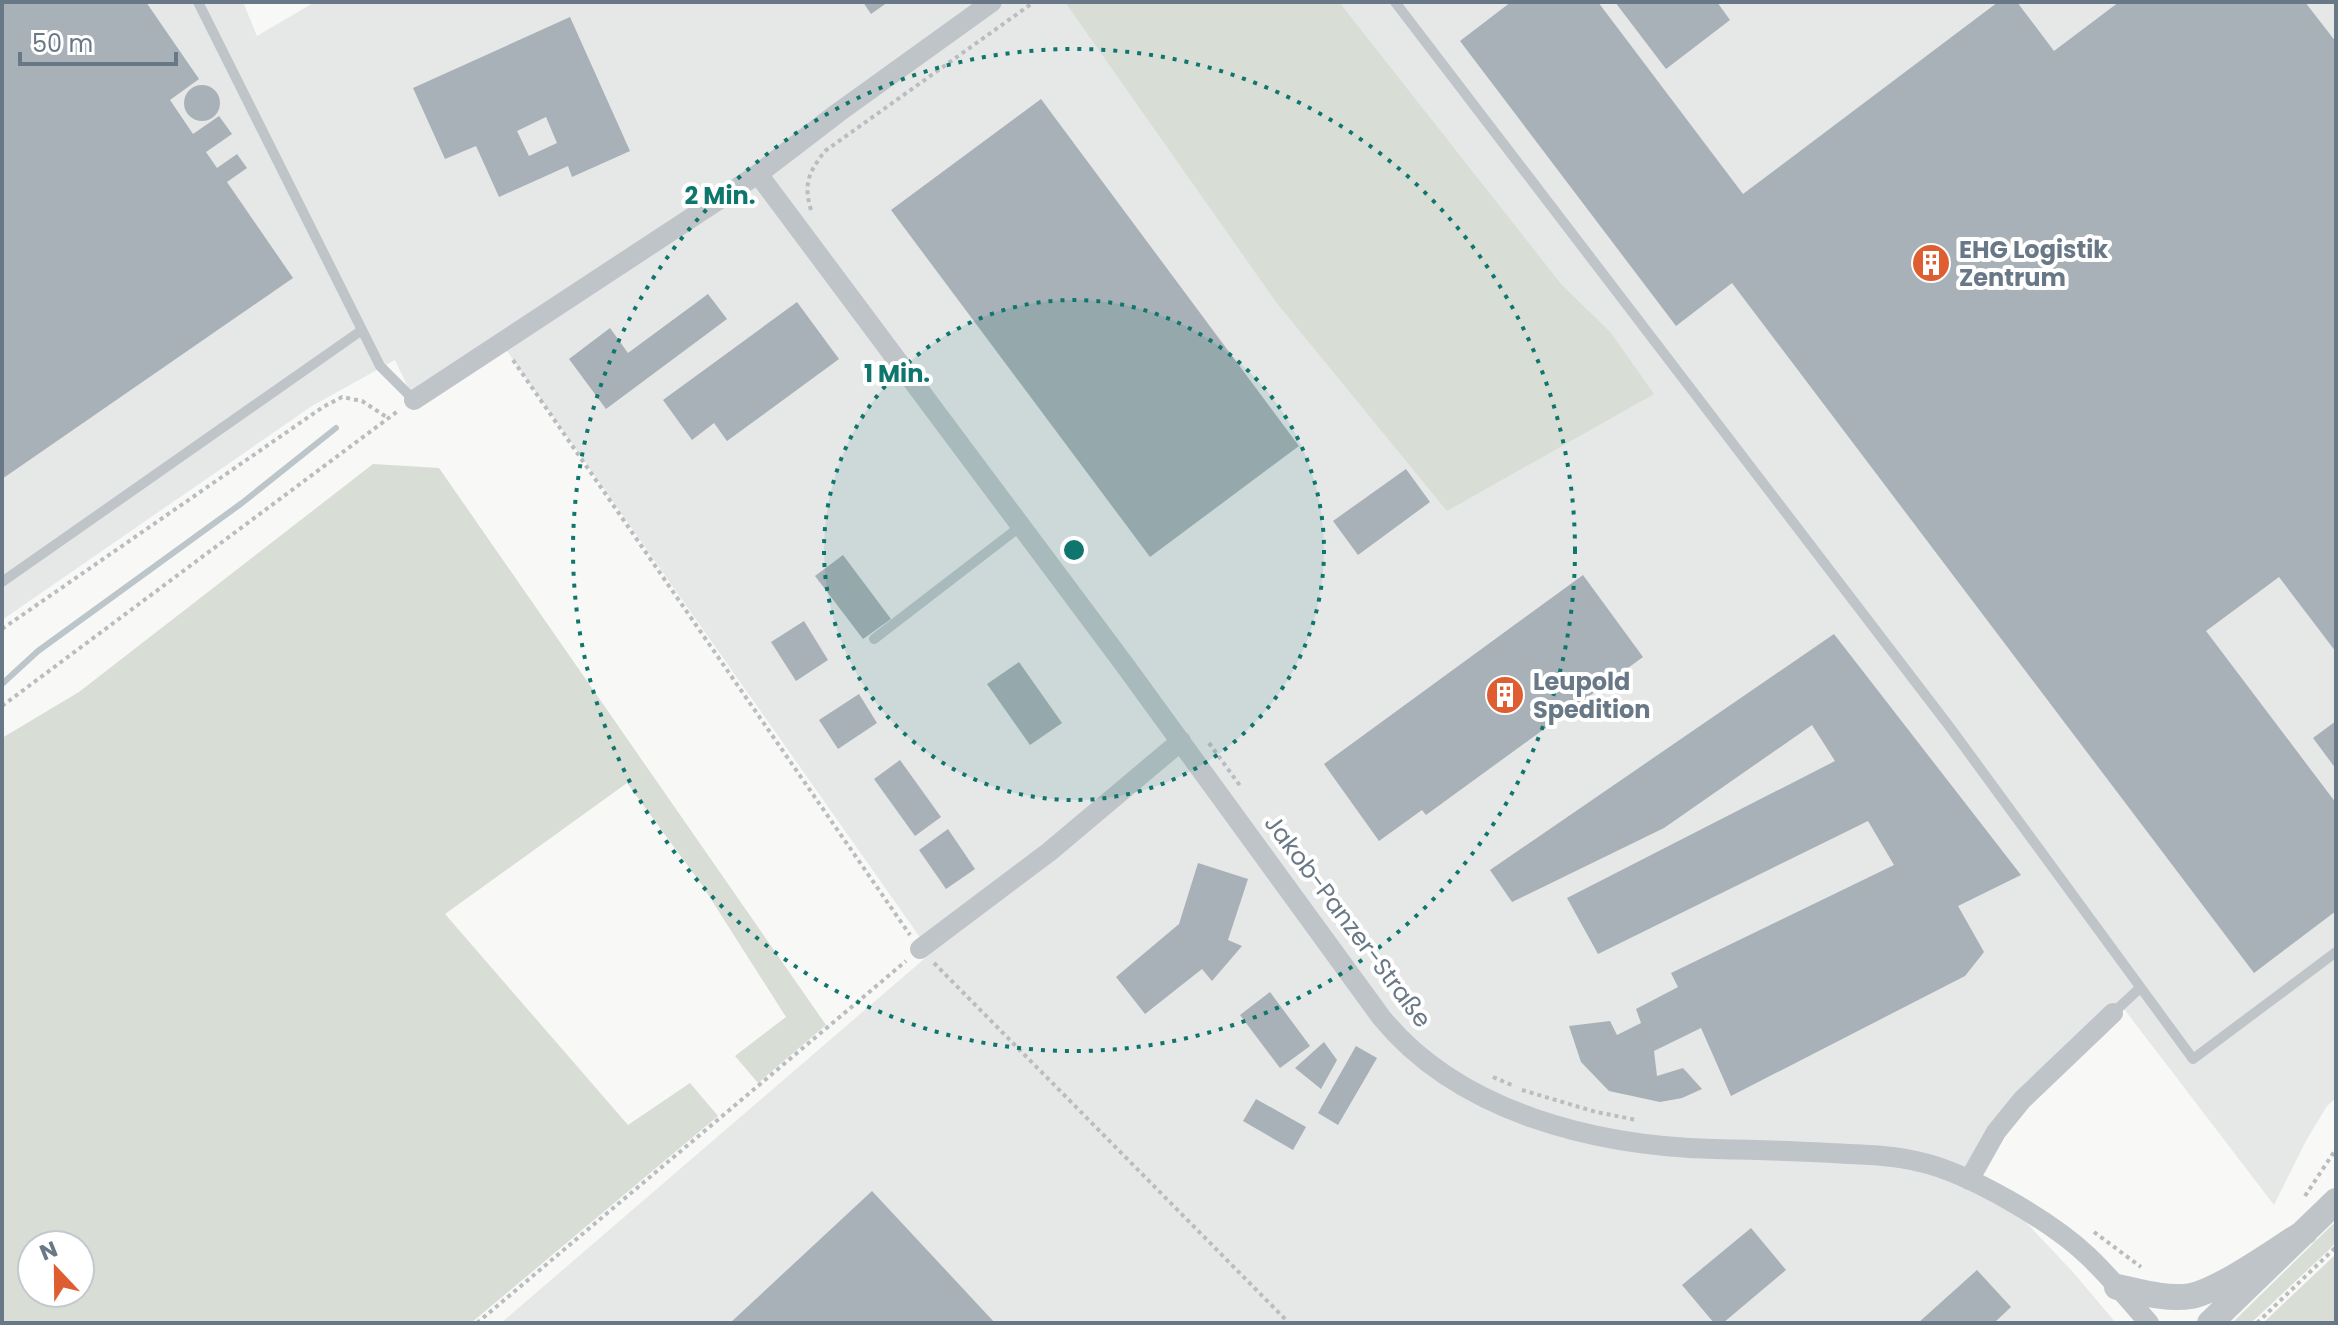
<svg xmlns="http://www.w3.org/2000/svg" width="2338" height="1325" viewBox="0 0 2338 1325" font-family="Poppins,sans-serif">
  <rect width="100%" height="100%" fill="#f8f8f6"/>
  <!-- built -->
  <path fill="#e6e7e7" d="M2 2H243L257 36 315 2H2336V1098L2327 1106 2307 1139 2274 1205 2121 1005 2021 1100 1968 1181 2002 1197 2072 1271 2116 1323H501L931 953 502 344 414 400 395 360 312 406 2 620Z"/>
  <!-- green -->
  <path fill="#d8ddd5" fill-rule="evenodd" d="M1065 2H1339L1561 284 1611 333 1654 394 1447 511 1276 302Z
    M373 464 439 468 826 1025 758 1083 735 1056 786 1017 702 885 627 783 445 914 628 1125 690 1083 718 1116 471 1323H2V738L79 692ZM32 1245H80V1293H32Z
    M2336 1221V1242L2333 1246 2251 1323H2232Z
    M2336 1254V1323H2263Z"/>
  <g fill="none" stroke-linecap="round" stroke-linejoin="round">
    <!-- stream -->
    <path stroke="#bbc5ca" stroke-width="6" d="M2 684 38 651 242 503 336 428"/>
  </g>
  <!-- building -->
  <path fill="#a8b1b7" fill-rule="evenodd" d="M2 2H146L199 79 170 100 193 134 219 116 232 134 206 152 217 168 237 154 247 168 227 182 293 278 2 479Z
    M863 2H888L871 14Z
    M1511 2H1598L1743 194 1998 2H2017L2054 51 2119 2H2305L2336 42V652L2279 577 2206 631 2336 803V911L2254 973 1732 283 1676 326 1460 41Z
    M1615 2H1717L1730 20 1666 69Z
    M570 17 630 151 572 177 568 166 499 197 476 146 445 159 413 88ZM546 117 557 143 529 156 517 131Z
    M184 103a18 18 0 1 1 36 0a18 18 0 1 1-36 0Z
    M1041 99 1299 446 1150 557 891 210Z
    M708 294 727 319 606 409 569 359 610 328 628 353Z
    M797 302 839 359 727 441 714 423 692 440 663 400Z
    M1406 469 1430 502 1358 555 1333 521Z
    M843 555 891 619 863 639 815 576Z
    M1583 575 1643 657 1426 815 1422 810 1379 841 1324 764Z
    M804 621 828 660 796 681 771 642Z
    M1834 634 2021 875 1958 906 1984 952 1965 976 1731 1096 1701 1028 1654 1051 1657 1076 1683 1068 1702 1089 1682 1098 1660 1102 1609 1091 1581 1062 1569 1026 1610 1021 1617 1035 1641 1023 1636 1009 1678 987 1671 973 1894 865 1868 821 1598 954 1567 898 1835 761 1812 725 1664 828 1512 902 1490 870Z
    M1019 662 1062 723 1030 745 987 684Z
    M859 694 877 723 838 749 819 720Z
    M2336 721V769L2313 738Z
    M900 760 941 817 915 836 874 779Z
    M948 829 975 869 946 889 919 850Z
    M1198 863 1248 879 1228 940 1242 946 1212 981 1202 969 1145 1014 1116 977 1179 924Z
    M1270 992 1310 1046 1280 1068 1240 1015Z
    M1324 1042 1337 1060 1321 1089 1295 1068Z
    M1356 1046 1377 1058 1338 1125 1318 1113Z
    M1256 1099 1306 1127 1293 1150 1243 1121Z
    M872 1191 995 1323H730Z
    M1751 1228 1786 1270 1723 1323H1714L1682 1285Z
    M1977 1270 2011 1307 1994 1323H1918Z"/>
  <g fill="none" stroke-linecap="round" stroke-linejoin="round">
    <!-- path -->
    <path stroke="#babdc0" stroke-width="4" stroke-dasharray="4 4" stroke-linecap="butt" d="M811 210C803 183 809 172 825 151L1034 2
      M513 360 910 935
      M2 629 323 407 342 397 362 401 388 418
      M2 706 398 411
      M1209 743 1241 787
      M934 963 1289 1323
      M1493 1077 1514 1086
      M1522 1090 1596 1112 1637 1120
      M2305 1196 2336 1149
      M2094 1232 2141 1267
      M477 1323 906 961
      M2257 1323 2336 1247"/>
    <!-- service -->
    <path stroke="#bfc4c8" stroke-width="10" d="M198 2 362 330
      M1395 2 1949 726 2193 1059 2336 952
      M2 582 362 330 380 366 414 400
      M874 639 1021 526
      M2113 1013 2140 988"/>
    <!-- minor -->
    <path stroke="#bfc4c8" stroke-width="20" d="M758 174 1124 664 1381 1017C1459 1113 1596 1146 1714 1149 1759 1150 1803 1151 1848 1154 1871 1155 1897 1156 1920 1162 1969 1173 2051 1221 2088 1256 2110 1277 2129 1300 2149 1323
      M414 400 758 174 839 112 992 2
      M920 949 1049 852 1181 741
      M1969 1180 1996 1132 2022 1100 2113 1013"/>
    <!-- tertiary -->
    <path stroke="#bfc4c8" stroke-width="26" d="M2117 1287C2141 1292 2166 1300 2191 1296 2221 1290 2277 1249 2305 1232
      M2210 1323 2336 1201"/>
  </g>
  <!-- distance rings -->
  <circle cx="1074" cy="550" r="250" fill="#0f766e" fill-opacity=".12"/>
  <g fill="none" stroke="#0f766e" stroke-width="4" stroke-dasharray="4 8">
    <circle cx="1074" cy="550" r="250"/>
    <circle cx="1074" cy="550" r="501"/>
  </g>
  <!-- icons -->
  <defs>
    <g id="building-disc" transform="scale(2)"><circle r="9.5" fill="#de5e31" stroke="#fff"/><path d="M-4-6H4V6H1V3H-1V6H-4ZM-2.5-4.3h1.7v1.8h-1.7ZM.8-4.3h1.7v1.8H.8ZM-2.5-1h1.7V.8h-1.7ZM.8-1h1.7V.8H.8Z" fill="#fff"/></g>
  </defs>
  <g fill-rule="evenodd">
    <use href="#building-disc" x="1931" y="263"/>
    <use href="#building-disc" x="1505" y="695"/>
  </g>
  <g text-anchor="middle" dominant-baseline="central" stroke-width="8" stroke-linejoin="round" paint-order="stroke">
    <!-- poi labels -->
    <g font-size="24" font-weight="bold" fill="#687886" stroke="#fff" text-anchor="start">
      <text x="1959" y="249">EHG Logistik<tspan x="1959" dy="28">Zentrum</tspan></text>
      <text x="1533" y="681">Leupold<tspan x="1533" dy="28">Spedition</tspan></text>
    </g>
    <!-- street labels -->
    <g font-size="24" fill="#687886" stroke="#fff">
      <text transform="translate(1348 921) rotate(53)">Jakob-Panzer-Straße</text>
    </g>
  </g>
  <circle cx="1074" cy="550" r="12" fill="#0f766e" stroke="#fff" stroke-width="4"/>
  <g font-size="24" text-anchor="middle" font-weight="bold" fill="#0f766e" stroke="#fff" stroke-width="8" stroke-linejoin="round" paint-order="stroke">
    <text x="720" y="204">2 Min.</text>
    <text x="897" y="382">1 Min.</text>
  </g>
  <!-- border -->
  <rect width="2338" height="1325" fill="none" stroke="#687886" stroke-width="8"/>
  <!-- north arrow -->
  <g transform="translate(56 1269) rotate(338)"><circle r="38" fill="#ffffff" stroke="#c3c9cf" stroke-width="2"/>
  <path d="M0-6L14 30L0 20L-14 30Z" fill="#de5e31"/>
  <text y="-12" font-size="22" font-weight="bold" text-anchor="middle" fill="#687886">N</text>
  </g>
  <!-- scale -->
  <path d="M20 52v12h156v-12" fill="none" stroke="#687886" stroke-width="4"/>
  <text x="32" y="52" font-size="24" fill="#687886" stroke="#ffffff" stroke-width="6" paint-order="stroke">50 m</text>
</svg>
